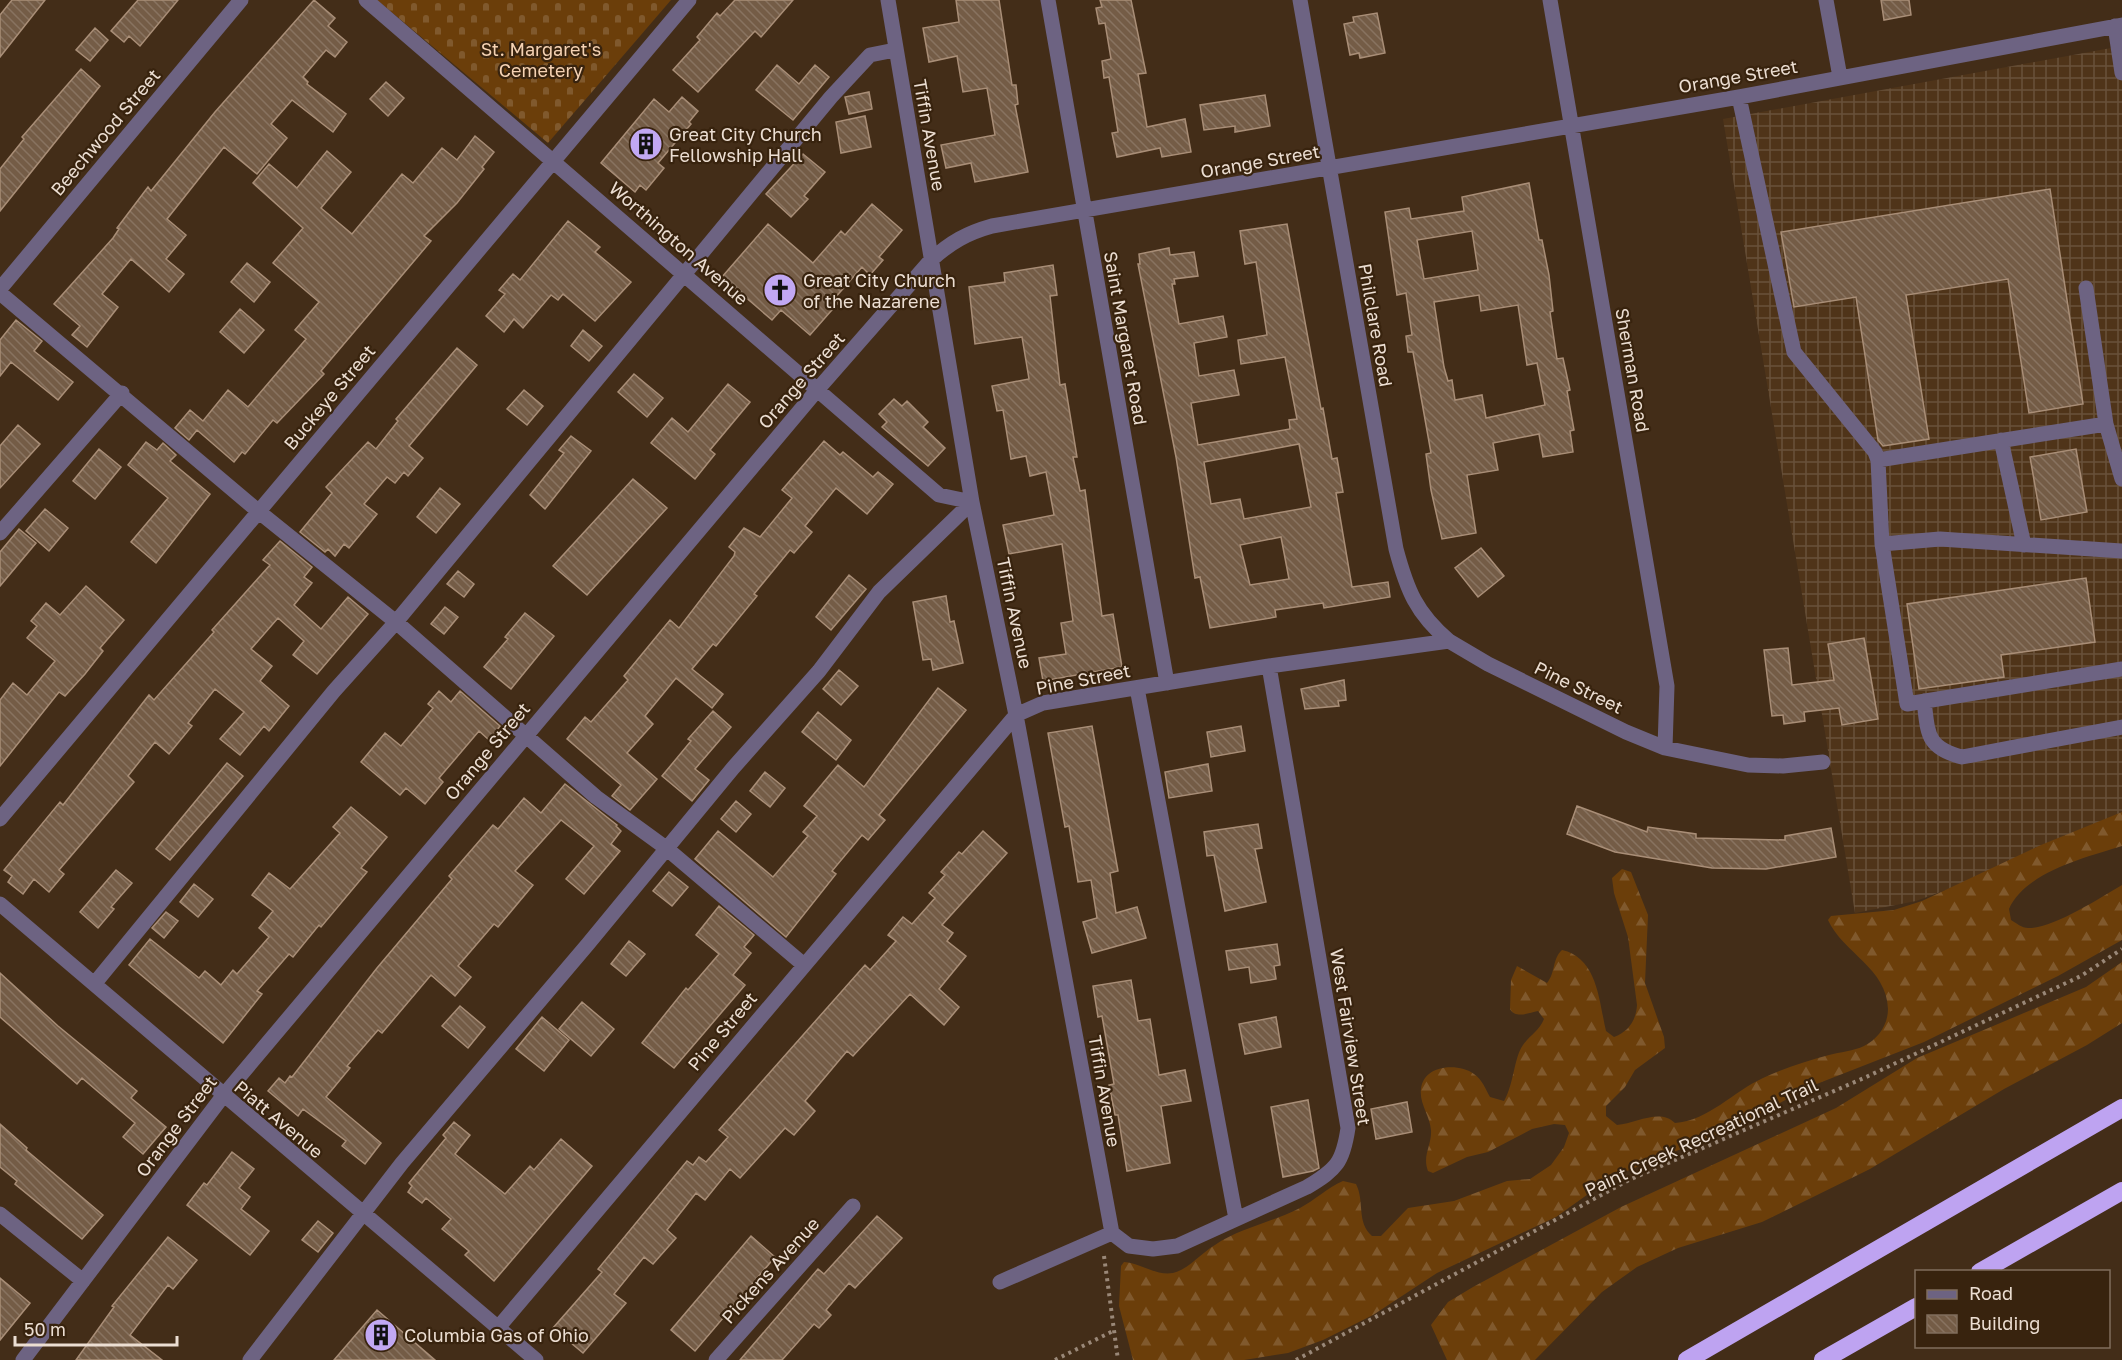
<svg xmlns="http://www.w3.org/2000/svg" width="2122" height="1360" viewBox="0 0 2122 1360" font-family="'Golos Text',sans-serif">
  <defs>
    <pattern id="industrial-grid" width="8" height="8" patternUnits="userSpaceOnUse" patternTransform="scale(1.5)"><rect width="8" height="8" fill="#4f3419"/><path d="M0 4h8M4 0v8" fill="none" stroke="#68513a"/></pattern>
    <pattern id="forest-firs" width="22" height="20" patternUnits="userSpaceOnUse" patternTransform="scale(1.5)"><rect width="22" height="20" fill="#6b3e0a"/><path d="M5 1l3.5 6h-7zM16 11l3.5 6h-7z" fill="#80592d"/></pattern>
    <pattern id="cemetery-stones" width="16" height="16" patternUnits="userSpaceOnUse" patternTransform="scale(1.5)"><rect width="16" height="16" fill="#6b3e0a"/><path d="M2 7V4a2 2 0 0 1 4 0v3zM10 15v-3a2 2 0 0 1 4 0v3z" fill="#80592d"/></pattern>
    <pattern id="building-back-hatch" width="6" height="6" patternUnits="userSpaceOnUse" patternTransform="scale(1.5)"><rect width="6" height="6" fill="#745c46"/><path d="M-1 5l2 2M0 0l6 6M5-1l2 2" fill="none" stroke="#887360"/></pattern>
  </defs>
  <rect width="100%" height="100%" fill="#432d18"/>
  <!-- industrial -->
  <path fill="url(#industrial-grid)" d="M2122 46V814L2041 855 1916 901 1855 913 1723 119Z"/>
  <!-- forest -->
  <path fill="url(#forest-firs)" d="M2122 812V846C2087 857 2025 872 2009 909L2011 920C2016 923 2022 928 2028 928 2052 929 2100 898 2122 885V940L2058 976 1924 1042 1809 1087 1738 1126 1612 1177 1556 1217 1437 1273 1373 1315 1323 1340 1288 1353 1244 1360H1133L1119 1306 1121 1266 1124 1262C1141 1263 1155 1276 1173 1273 1189 1269 1201 1253 1215 1245 1240 1228 1273 1222 1300 1208 1315 1200 1327 1188 1343 1181L1356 1184C1365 1202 1356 1222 1372 1236H1381L1408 1208 1454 1201 1507 1181 1530 1179 1551 1165 1564 1147 1569 1133 1565 1125 1554 1124 1532 1129 1488 1152 1467 1157 1433 1173 1428 1171C1422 1155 1432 1145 1431 1130 1430 1116 1419 1103 1421 1089 1424 1064 1459 1063 1474 1074 1482 1079 1486 1090 1490 1097L1504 1101C1514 1084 1514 1057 1523 1045 1530 1035 1539 1031 1544 1019L1538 1011C1528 1013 1516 1019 1510 1009L1511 980 1517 966 1547 983C1556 972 1552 959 1562 950 1598 958 1599 1002 1606 1031L1614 1037C1628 1032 1636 1021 1637 1005L1628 937 1614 893 1612 878 1622 869 1631 872 1648 915 1645 983 1664 1037 1665 1048 1635 1070 1625 1087 1606 1106V1116L1617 1125C1637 1123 1660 1108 1675 1123 1708 1121 1734 1091 1763 1078 1784 1068 1807 1061 1829 1055 1840 1052 1854 1051 1864 1046 1878 1039 1888 1025 1888 1009 1887 968 1843 953 1828 920L1831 916 1894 910 1922 901 2041 845Z
    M2122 962V1023L2087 1045 2004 1089 1870 1169 1762 1222 1678 1248 1637 1267 1602 1292 1535 1360H1447L1431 1325 1448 1302 1473 1287 1621 1207 1836 1108 1917 1058 2086 987Z"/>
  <!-- cemetery -->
  <path fill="url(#cemetery-stones)" d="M377 0H671L548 143Z"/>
  <!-- building -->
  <path fill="url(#building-back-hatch)" stroke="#a98e77" stroke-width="1.5" fill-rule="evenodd" d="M12 0H45L0 57V15Z
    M138 0H178L140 46 129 36 124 42 111 31Z
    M314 0 335 18 328 26 347 42 335 57 326 50 303 77 308 82 307 84 346 114 333 132 292 100 271 124 287 138 257 174 224 147 167 219 186 235 166 259 184 274 169 292 131 259 102 294 118 307 87 347 72 335 80 326 54 304 113 238 119 229 117 228 148 187 151 191 215 112Z
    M735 0H793L761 37 755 31 698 92 673 70 700 40 697 37 717 13 720 16Z
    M956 0H999L1012 85H1016L1018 104 1015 105 1028 172 975 182 971 163 946 168 941 145 995 135 987 88 963 92 957 56 929 62 923 28 959 22Z
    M1100 0H1131L1146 73 1138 74 1147 127 1185 119 1191 152 1162 157 1160 148 1117 157 1112 133 1118 132 1109 77 1104 78 1102 61 1111 59 1105 23 1099 24 1096 8 1102 7Z
    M1881 0H1909L1911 15 1884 20Z
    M1377 13 1385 53 1360 58 1359 53 1350 55 1344 24 1354 22 1353 17Z
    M95 28 108 40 90 61 76 50Z
    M777 65 799 84 815 65 829 77 793 120 756 90Z
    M81 69 100 86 0 211V169L24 139 22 137Z
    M386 82 404 98 388 116 370 99Z
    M869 92 872 109 849 114 845 97Z
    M1265 95 1270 126 1235 132V126L1204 130 1200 105Z
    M682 97 698 111 689 122 691 124 658 163 664 168 646 190 640 185 635 192 601 163 654 99 669 112Z
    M865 116 871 147 841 153 836 122Z
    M475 136 494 152 482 167 484 169 457 203 424 236 431 241 321 371 324 374 277 423 273 420 245 454 242 452 234 462 197 430 189 440 175 428 190 410 203 421 228 390 248 407 306 339 295 330 319 302 273 263 303 228 253 183 269 164 297 188 327 151 351 172 321 208 352 234 402 174 413 183 442 148 457 160Z
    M803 154 825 172 804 196 808 199 791 217 766 194Z
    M1529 183 1539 240H1542L1549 275 1553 311 1550 312 1557 359 1563 358 1570 390 1567 391 1574 430 1570 431 1573 452 1543 457 1539 434 1493 443 1498 470 1467 475 1476 533 1442 539 1431 490 1426 454 1431 453 1423 408 1413 352H1408L1406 336 1412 335 1406 293 1397 295 1385 212 1409 208 1411 219 1464 211 1462 197ZM1472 231 1478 270 1424 279 1417 240ZM1479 295 1481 311 1518 305 1527 365 1537 363 1545 405 1486 418 1482 395 1455 400 1452 380 1448 381 1444 367 1434 302Z
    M2050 189 2083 404 2029 413 2008 279 1906 295 1929 439 1883 446 1878 440 1856 297 1794 307 1781 232Z
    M872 204 902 230 879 257 883 260 870 275 862 267 834 299 838 303 810 335 781 310 772 320 722 277 768 224 813 263 841 231 845 235Z
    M568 221 600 247 595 252 631 282 595 321 563 294 558 300 551 295 523 328 514 319 504 332 486 316 505 294 499 290 513 274 520 280Z
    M1287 224 1321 409 1323 408 1332 459 1337 458 1343 492 1336 493 1352 587 1388 582 1390 597 1324 608 1323 603 1275 610 1276 617 1210 628 1200 577 1195 578 1176 457 1138 264H1140L1139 254 1169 248 1170 255 1194 252 1198 276 1174 279 1175 284H1172L1179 324 1223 316 1227 337 1194 343 1199 376 1234 370 1239 395 1191 403 1198 445 1290 429 1289 420 1297 419 1285 357 1241 364 1238 340 1267 335 1256 262 1245 264 1240 231ZM1299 444 1311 507 1244 519 1240 499 1211 504 1204 462ZM1281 537 1289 579 1250 585 1240 545Z
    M247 263 270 282 254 302 231 282Z
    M1053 265 1057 295 1050 296 1060 385 1065 384 1077 457H1073L1080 491 1085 490 1102 616 1113 614 1122 667 1043 681 1039 658 1066 654 1061 623 1073 621 1062 544 1009 554 1003 525 1054 515 1046 472 1030 476 1026 456 1011 459 1003 410 997 411 992 386 1029 379 1022 337 975 344 969 287 1005 282 1004 273Z
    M240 309 264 330 244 353 220 332Z
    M16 320 42 341 34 351 73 382 58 400 11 362 0 376V340Z
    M583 330 602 346 589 361 571 346Z
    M457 348 477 365 409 446 423 458 408 476 404 472 395 483 387 477 364 504 377 514 349 548 344 544 335 556 328 549 325 552 300 532 332 493 326 487 368 442 376 449 398 421 396 419Z
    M634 374 663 398 647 417 618 392Z
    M728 384 750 402 710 450 715 454 695 479 651 443 672 418 688 432Z
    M524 390 543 406 527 425 507 409Z
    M894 399 902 406 907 401 928 422 923 427 945 448 928 466 882 427 887 422 879 414Z
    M18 425 40 444 0 488V446Z
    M571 436 591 451 545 509 530 495 564 453 559 450Z
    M824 441 840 455 843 452 873 477 878 472 893 484 867 514 836 488 805 526 812 532 794 553 790 550 754 594 757 596 716 646 713 644 692 669 723 694 712 708 676 678 645 716 653 724 627 753 657 779 630 810 612 796 621 785 567 739 585 717 591 722 628 680 624 676 670 620 679 628 734 556 735 552 729 547 744 528 760 537 792 498 782 490Z
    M146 442 157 450 163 443 176 455 170 461 210 494 156 563 131 542 168 498 128 465Z
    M99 449 121 467 95 499 73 481Z
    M2076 449 2087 512 2041 520 2030 457Z
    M633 479 667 508 587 595 553 566Z
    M440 488 460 504 436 533 417 517Z
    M45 509 68 528 49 551 26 531Z
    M19 529 36 543 0 586V552Z
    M280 541 312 567 304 577 312 583 294 605 321 629 348 597 368 614 317 674 293 655 304 641 278 618 251 649 272 666 260 681 289 706 269 731 264 726 240 755 220 739 244 712 215 689 188 723 192 726 169 754 155 742 128 776 134 782 59 870 64 874 49 892 34 879 23 894 8 882 12 876 4 870 60 802 63 805 149 695 154 700 214 632 212 630 270 565 263 560Z
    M1481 548 1504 576 1478 597 1455 568Z
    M458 571 474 584 464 597 447 584Z
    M849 575 866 589 831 630 816 617Z
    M2086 578 2095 642 2001 655 2004 677 1919 689 1907 604Z
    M86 586 124 620 100 648 103 651 85 674 65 696 59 692 0 766V700L13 683 27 695 55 661 27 638 37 626 31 621 46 603 60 615Z
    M946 596 950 622 954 621 963 663 933 670 931 659 923 660 913 602Z
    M445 607 458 617 444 634 431 624Z
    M525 613 554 636 511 689 484 667 508 639 505 637Z
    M1864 638 1878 719 1842 725 1839 708 1804 712 1805 721 1784 724 1783 715 1772 716 1764 650 1788 648 1792 685 1834 680 1828 644Z
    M839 670 858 686 841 705 823 689Z
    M1344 680 1346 700 1338 701 1339 706 1305 709 1301 689Z
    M938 688 966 710 879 815 885 820 868 840 862 835 832 871 836 874 786 937 695 859 718 831 773 877 808 836 803 832 817 816 804 806 838 765 864 787Z
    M439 691 451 702 460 691 500 726 489 740 479 731 439 778 443 782 425 804 406 788 400 795 361 762 385 733 401 746 433 708 428 704Z
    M713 711 731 727 695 769 709 780 692 801 662 776 691 741 688 739Z
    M818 712 851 740 836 760 802 732Z
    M1092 726 1118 871 1110 873 1116 913 1137 907 1146 938 1092 953 1083 922 1097 918 1091 880 1078 882 1069 826 1065 827 1048 733Z
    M1241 726 1245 751 1211 757 1207 732Z
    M227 763 243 776 170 860 156 849Z
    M1208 764 1212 791 1169 798 1165 772Z
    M765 772 785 788 770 807 750 791Z
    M565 784 617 825 616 826 621 831 611 844 620 851 584 894 566 879 594 846 561 820 515 871 533 885 498 927 494 924 458 966 471 977 455 996 431 975 382 1033 378 1030 347 1066 350 1068 326 1097 381 1143 365 1164 342 1146 346 1141 303 1109 298 1116 268 1091 279 1078 285 1083 290 1076 292 1077 377 968 452 879 449 876 493 825 498 829 524 798 541 813Z
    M736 801 751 814 736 832 721 819Z
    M1577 806 1647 832 1648 827 1696 834V838L1785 840V836L1831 828 1836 857 1766 869 1712 868 1615 852 1567 834Z
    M351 807 387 837 361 868 367 872 321 927 319 925 293 957 289 954 257 991 262 994 223 1043 129 965 150 939 199 978 205 971 221 985 233 970 237 974 269 937 259 928 273 911 252 895 269 873 290 889 340 833 333 827Z
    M1258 824 1262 848 1255 849 1266 902 1225 911 1214 855 1207 856 1204 832Z
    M983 831 1007 853 942 925 953 933 947 941 966 956 939 989 959 1007 944 1025 910 994 853 1056 847 1051 805 1101 815 1111 794 1135 785 1128 740 1178 730 1169 705 1200 696 1193 667 1230 676 1238 653 1264 644 1257 614 1294 626 1303 583 1353 553 1328 602 1272 598 1269 687 1161 693 1165 699 1157 706 1162 728 1137 719 1130 865 965 870 970 896 941 888 935 903 917 912 924 935 898 929 893 945 875 941 872 959 852 962 854Z
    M116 870 132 883 111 907 114 909 98 928 80 912Z
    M669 872 688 887 672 906 653 891Z
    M194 884 213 899 198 917 180 902Z
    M719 906 754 935 744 947 751 953 733 975 745 985 674 1068 642 1043 686 988 688 990 719 954 696 935Z
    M166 912 178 921 164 938 152 928Z
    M629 941 645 954 626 976 611 964Z
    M1277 944 1280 965 1274 966 1276 979 1251 983 1249 967 1229 970 1226 951Z
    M0 973 58 1026 137 1091 131 1098 166 1127 143 1154 123 1137 135 1123 82 1078 77 1084 0 1017Z
    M1131 980 1138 1021 1150 1019 1159 1075 1185 1070 1191 1101 1161 1106 1170 1163 1127 1171 1118 1115H1115L1109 1085 1114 1084 1102 1016 1098 1017 1093 986Z
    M582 1002 614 1029 591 1056 559 1029Z
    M460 1006 485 1027 468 1048 442 1026Z
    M542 1017 569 1040 544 1071 516 1049Z
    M1276 1017 1281 1047 1245 1054 1239 1024Z
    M1308 1100 1319 1168 1313 1171 1283 1177 1271 1107Z
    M1407 1102 1412 1132 1376 1139 1371 1109Z
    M454 1122 470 1135 455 1154 505 1194 530 1166 534 1170 561 1139 592 1166 494 1281 465 1255 469 1251 442 1229 451 1219 426 1198 422 1203 408 1192 412 1186 409 1183 446 1138 443 1135Z
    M0 1124 27 1148 26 1150 103 1215 82 1239 15 1184 17 1181 0 1167Z
    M232 1152 254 1169 239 1188 250 1197 241 1209 269 1231 250 1255 187 1205 204 1183 207 1185Z
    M877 1216 902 1238 855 1288 849 1283 826 1310 831 1315 819 1328 814 1324 782 1360H740L818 1269 824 1274Z
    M318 1221 333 1233 318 1252 302 1240Z
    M751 1236 775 1257 695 1351 671 1330Z
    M168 1237 197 1260 173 1289 168 1285 130 1335 162 1360H76L114 1307 112 1306Z
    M0 1278 30 1303 0 1340Z
    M377 1310 435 1360H334Z"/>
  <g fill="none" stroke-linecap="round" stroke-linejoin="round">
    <!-- path -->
    <path stroke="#9a8878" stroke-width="4" stroke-dasharray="3 4.5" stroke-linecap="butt" d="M1104 1256 1118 1360
      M1055 1360 1113 1331
      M1296 1360 1629 1180 1864 1078 2081 976 2122 949"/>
    <!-- minor -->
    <path stroke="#6d6382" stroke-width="15" d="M366 0 939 495 972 502
      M888 0 972 502 1016 715 1112 1233
      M1048 0 1167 683
      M1300 0 1396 549C1407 590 1416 613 1449 641
      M1550 0 1667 686 1665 748
      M1826 0 1840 77
      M2115 26 2122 73
      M1739 97 1794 352 1875 452 1878 460 1882 544 1907 704 2122 669
      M0 289 241 0
      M0 293 258 511 396 622 596 797 666 848 804 965
      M2106 424 2122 479
      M2001 440 2024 545
      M1878 460 2106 424 2086 288
      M0 533 122 393
      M1882 544 1940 539 2122 551
      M1137 688 1236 1219
      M1924 701C1928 733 1926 748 1962 757L2122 727
      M0 819 689 0
      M0 904 536 1360
      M95 983 334 691 396 622 831 97 870 55 895 50
      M0 1214 83 1281
      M1112 1233 1129 1246 1153 1249 1177 1246 1307 1187C1337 1169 1343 1162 1348 1128L1269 666
      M1000 1282 1112 1233
      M497 1329 1016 715 1043 703 1269 666 1449 641 1488 664 1626 732 1665 748 1748 765 1783 766 1823 762
      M23 1360 223 1096 818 389 931 260C951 242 967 233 992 226L1739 97 2122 25
      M250 1360 402 1163 588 944 733 768 819 671 879 592 972 502
      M716 1360 853 1206"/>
    <!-- highway -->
    <path stroke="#bea3f1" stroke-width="18" d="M1980 1272 2122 1191
      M1687 1360 2122 1108
      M1823 1360 1916 1307"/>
  </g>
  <!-- icons -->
  <defs>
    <g id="building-disc" transform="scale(1.725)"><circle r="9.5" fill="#c1a8f3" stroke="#38230e"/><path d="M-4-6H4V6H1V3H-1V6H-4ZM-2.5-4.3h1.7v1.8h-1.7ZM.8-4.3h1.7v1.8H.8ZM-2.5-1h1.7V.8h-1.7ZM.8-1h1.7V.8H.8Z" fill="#111"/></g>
    <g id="church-disc" transform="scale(1.725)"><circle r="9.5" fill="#c1a8f3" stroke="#38230e"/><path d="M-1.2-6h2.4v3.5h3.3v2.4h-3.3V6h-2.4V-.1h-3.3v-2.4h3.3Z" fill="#111"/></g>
  </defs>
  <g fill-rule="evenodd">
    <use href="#building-disc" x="646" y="144"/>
    <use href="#church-disc" x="780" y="290"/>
    <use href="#building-disc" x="381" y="1335"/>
  </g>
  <g text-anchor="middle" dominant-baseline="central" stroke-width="4.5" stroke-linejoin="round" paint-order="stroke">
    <!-- park labels -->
    <g font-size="18" fill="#f5d2b3" stroke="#38230e">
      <text x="541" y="49">St. Margaret's<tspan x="541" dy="21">Cemetery</tspan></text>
    </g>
    <!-- street labels -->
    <g font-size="18" fill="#ecded2" stroke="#38230e">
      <text transform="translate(1738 76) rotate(-10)">Orange Street</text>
      <text transform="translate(105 132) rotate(-50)">Beechwood Street</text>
      <text transform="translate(930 135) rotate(80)">Tiffin Avenue</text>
      <text transform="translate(1260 161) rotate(-10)">Orange Street</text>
      <text transform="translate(679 243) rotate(41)">Worthington Avenue</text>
      <text transform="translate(1376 325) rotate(80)">Philclare Road</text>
      <text transform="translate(1126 338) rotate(80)">Saint Margaret Road</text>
      <text transform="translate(1633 370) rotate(80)">Sherman Road</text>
      <text transform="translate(801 380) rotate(-49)">Orange Street</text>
      <text transform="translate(329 397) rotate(-50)">Buckeye Street</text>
      <text transform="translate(1015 613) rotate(78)">Tiffin Avenue</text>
      <text transform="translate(1083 679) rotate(-11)">Pine Street</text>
      <text transform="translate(1579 687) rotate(26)">Pine Street</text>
      <text transform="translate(487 751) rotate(-50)">Orange Street</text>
      <text transform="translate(722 1031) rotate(-50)">Pine Street</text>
      <text transform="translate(1351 1037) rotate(81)">West Fairview Street</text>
      <text transform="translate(1105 1091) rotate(80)">Tiffin Avenue</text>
      <text transform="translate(279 1119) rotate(40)">Piatt Avenue</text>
      <text transform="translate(176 1126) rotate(-53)">Orange Street</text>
      <text transform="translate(1701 1137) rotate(-25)">Paint Creek Recreational Trail</text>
      <text transform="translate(770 1270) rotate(-48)">Pickens Avenue</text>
    </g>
    <!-- poi labels -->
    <g font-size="18" fill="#ecded2" stroke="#38230e" text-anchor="start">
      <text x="669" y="134">Great City Church<tspan x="669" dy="21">Fellowship Hall</tspan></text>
      <text x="803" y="280">Great City Church<tspan x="803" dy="21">of the Nazarene</tspan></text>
      <text x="404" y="1335">Columbia Gas of Ohio</text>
    </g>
  </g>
  <!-- legend -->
  <rect x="1915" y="1270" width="195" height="78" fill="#38230e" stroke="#806e5c" stroke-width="1.5"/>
  <rect x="1927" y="1290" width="30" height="9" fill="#6d6382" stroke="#806e5c" stroke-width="1.5"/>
  <text x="1969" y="1300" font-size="18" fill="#ecded2">Road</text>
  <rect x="1927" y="1315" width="30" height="18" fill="url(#building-back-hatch)" stroke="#806e5c" stroke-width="1.5"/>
  <text x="1969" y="1330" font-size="18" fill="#ecded2">Building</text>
  <!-- scale -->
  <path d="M15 1336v9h162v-9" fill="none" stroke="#ecded2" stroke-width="3"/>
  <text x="24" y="1336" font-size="18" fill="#ecded2" stroke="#38230e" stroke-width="4.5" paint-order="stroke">50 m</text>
</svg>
